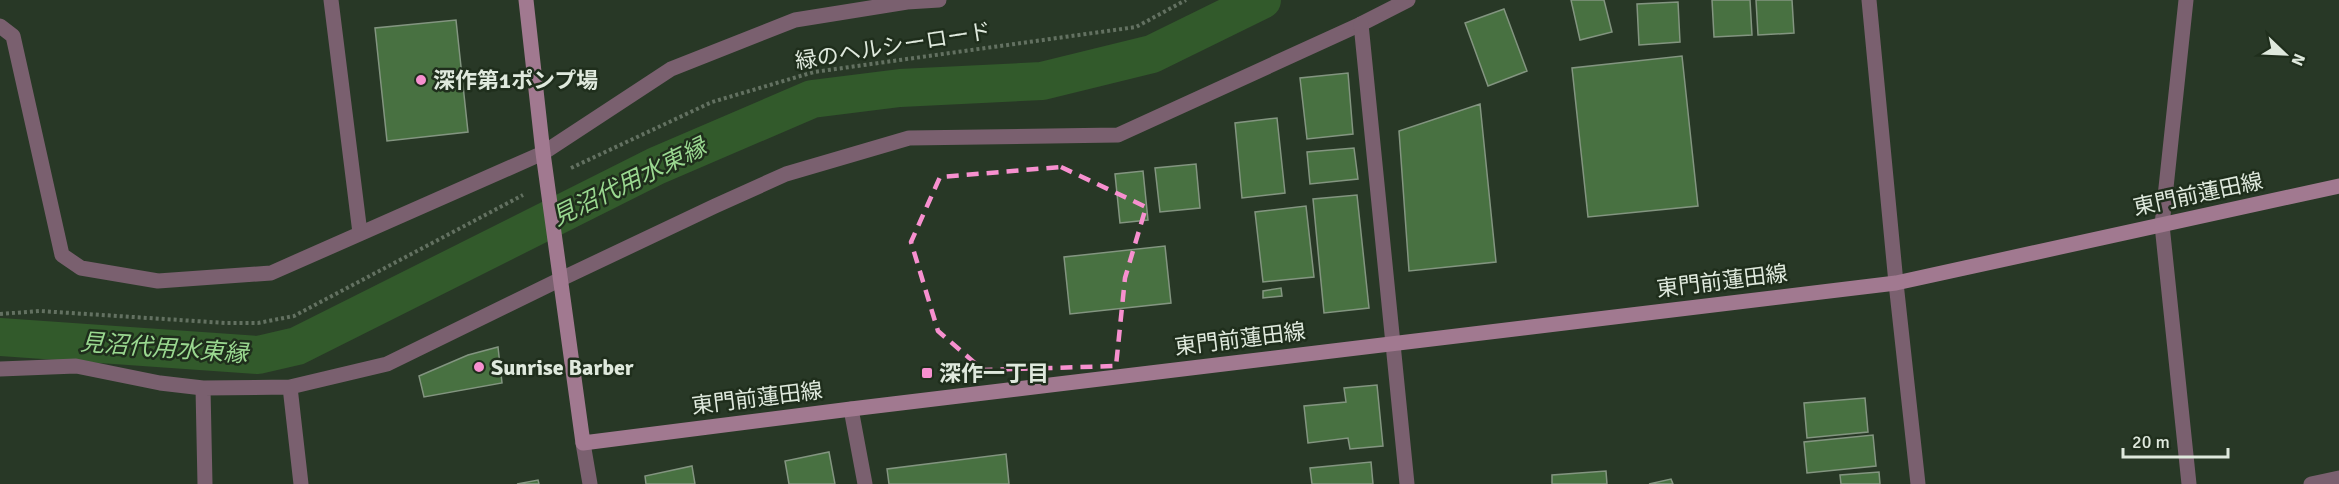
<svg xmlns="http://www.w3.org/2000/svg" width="2339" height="484" viewBox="0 0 2339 484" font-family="Signika,'Noto Sans JP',sans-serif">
  <rect width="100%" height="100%" fill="#283826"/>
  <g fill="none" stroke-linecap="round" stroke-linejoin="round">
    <!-- canal -->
    <path stroke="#325a2b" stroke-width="38" d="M0 337 258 355 297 346 656 166 812 99 900 88 1042 81 1152 54 1262 0"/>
  </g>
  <!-- building -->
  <path fill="#487141" stroke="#839580" stroke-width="1.5" d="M1571 0H1604L1612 32 1580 40Z
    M1712 0H1750L1752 35 1714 37Z
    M1756 0H1792L1794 33 1758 35Z
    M1678 2 1680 42 1639 45 1637 4Z
    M1504 9 1527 71 1488 86 1465 23Z
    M456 20 468 132 387 141 375 28Z
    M1682 56 1698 206 1588 217 1572 68Z
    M1348 73 1353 134 1307 139 1300 78Z
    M1480 104 1496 262 1409 271 1399 131Z
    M1277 118 1285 193 1242 198 1235 123Z
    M1354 148 1358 179 1310 184 1307 152Z
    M1196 164 1200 208 1160 212 1155 168Z
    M1143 171 1148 220 1120 223 1115 174Z
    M1357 195 1369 308 1324 313 1313 199Z
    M1306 206 1314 277 1263 282 1255 212Z
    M1165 246 1171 303 1070 314 1064 257Z
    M1281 288 1282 296 1263 298V291Z
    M498 347 502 383 424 397 419 376 468 355Z
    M1377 385 1383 446 1350 449 1348 438 1308 443 1304 406 1346 402 1344 388Z
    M1865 398 1868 432 1807 438 1804 403Z
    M1873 435 1876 466 1807 473 1804 442Z
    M829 452 835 484H789L785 461Z
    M1006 454 1009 484H889L887 469Z
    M1371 462 1373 484H1312L1310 468Z
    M692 466 695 484H646L645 476Z
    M1606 471 1607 484H1552V475Z
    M1879 472 1880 484H1841L1840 475Z
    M1671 479 1673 484H1649Z
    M538 480 539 484H517Z"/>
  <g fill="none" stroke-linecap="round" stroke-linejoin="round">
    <!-- path -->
    <path stroke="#637161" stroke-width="4" stroke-dasharray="3 3" stroke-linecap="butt" d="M571 168 712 102 814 72 1136 27 1186 0
      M0 314 40 311 226 323H258L294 316 523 195"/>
    <!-- service -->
    <path stroke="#7a606f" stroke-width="15" d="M561 279 715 206 786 174 909 138 1118 135 1361 24 1408 0"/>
    <!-- minor -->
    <path stroke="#7a606f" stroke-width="15" d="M331 0 360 233
      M2186 0 2162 225 2189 484
      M1361 24 1407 484
      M0 26 13 36 62 255 81 268 158 281 271 273 543 153 671 69 795 20 907 2 939 0
      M0 369 76 366 160 383 203 388 290 387 387 364 561 279
      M290 387 301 484
      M203 388 205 484
      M851 409 865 484
      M2311 484 2339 478"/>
    <!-- tertiary -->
    <path stroke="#7a606f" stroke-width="15" d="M1869 0 1896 283 1918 484
      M583 443 590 484"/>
    <!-- secondary -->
    <path stroke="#a17990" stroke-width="15" d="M526 0 543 153 583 443 851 409 1896 283 2339 186"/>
  </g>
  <!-- marked area -->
  <path fill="none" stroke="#f790cf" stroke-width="4.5" stroke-dasharray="12 8" stroke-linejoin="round" d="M1061 167 1146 207 1125 278 1116 366 983 370 938 331 911 242 940 177Z"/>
  <!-- markers -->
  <g fill="#f790cf" stroke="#1f2e1c" stroke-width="2">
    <circle cx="421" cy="80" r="6"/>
    <circle cx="479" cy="367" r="6"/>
    <rect x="921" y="367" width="12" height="12" rx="3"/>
  </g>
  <g text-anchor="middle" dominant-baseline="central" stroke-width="5" stroke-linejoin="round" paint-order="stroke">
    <!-- street labels -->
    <g font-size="22" fill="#dfe9dd" stroke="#1f2e1c">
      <text transform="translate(893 46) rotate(-9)">緑のヘルシーロード</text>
      <text transform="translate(2198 194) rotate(-12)">東門前蓮田線</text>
      <text transform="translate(1722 281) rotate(-7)">東門前蓮田線</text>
      <text transform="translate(1240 339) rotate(-7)">東門前蓮田線</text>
      <text transform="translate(757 398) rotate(-7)">東門前蓮田線</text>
    </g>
    <!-- poi labels -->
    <g font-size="22" font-weight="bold" fill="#dfe9dd" stroke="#1f2e1c" text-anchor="start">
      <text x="433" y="80">深作第1ポンプ場</text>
      <text x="491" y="367">Sunrise Barber</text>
      <text x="939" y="373">深作一丁目</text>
    </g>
    <!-- water labels -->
    <g font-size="24" font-style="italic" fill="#9ad890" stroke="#1f2e1c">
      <text transform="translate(629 182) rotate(-26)">見沼代用水東縁</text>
      <text transform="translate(164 348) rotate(4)">見沼代用水東縁</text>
    </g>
  </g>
  <!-- north arrow -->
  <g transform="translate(2285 54) rotate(113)" stroke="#1f2e1c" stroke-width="4.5" paint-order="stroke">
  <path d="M0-4.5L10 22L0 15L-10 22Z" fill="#dfe9dd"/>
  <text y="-9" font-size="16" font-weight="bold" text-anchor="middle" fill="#dfe9dd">N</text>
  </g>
  <!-- scale -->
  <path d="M2123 448v9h105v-9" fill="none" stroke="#dfe9dd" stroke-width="3"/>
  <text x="2132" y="448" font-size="18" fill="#dfe9dd" stroke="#1f2e1c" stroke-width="4.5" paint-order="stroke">20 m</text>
</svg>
